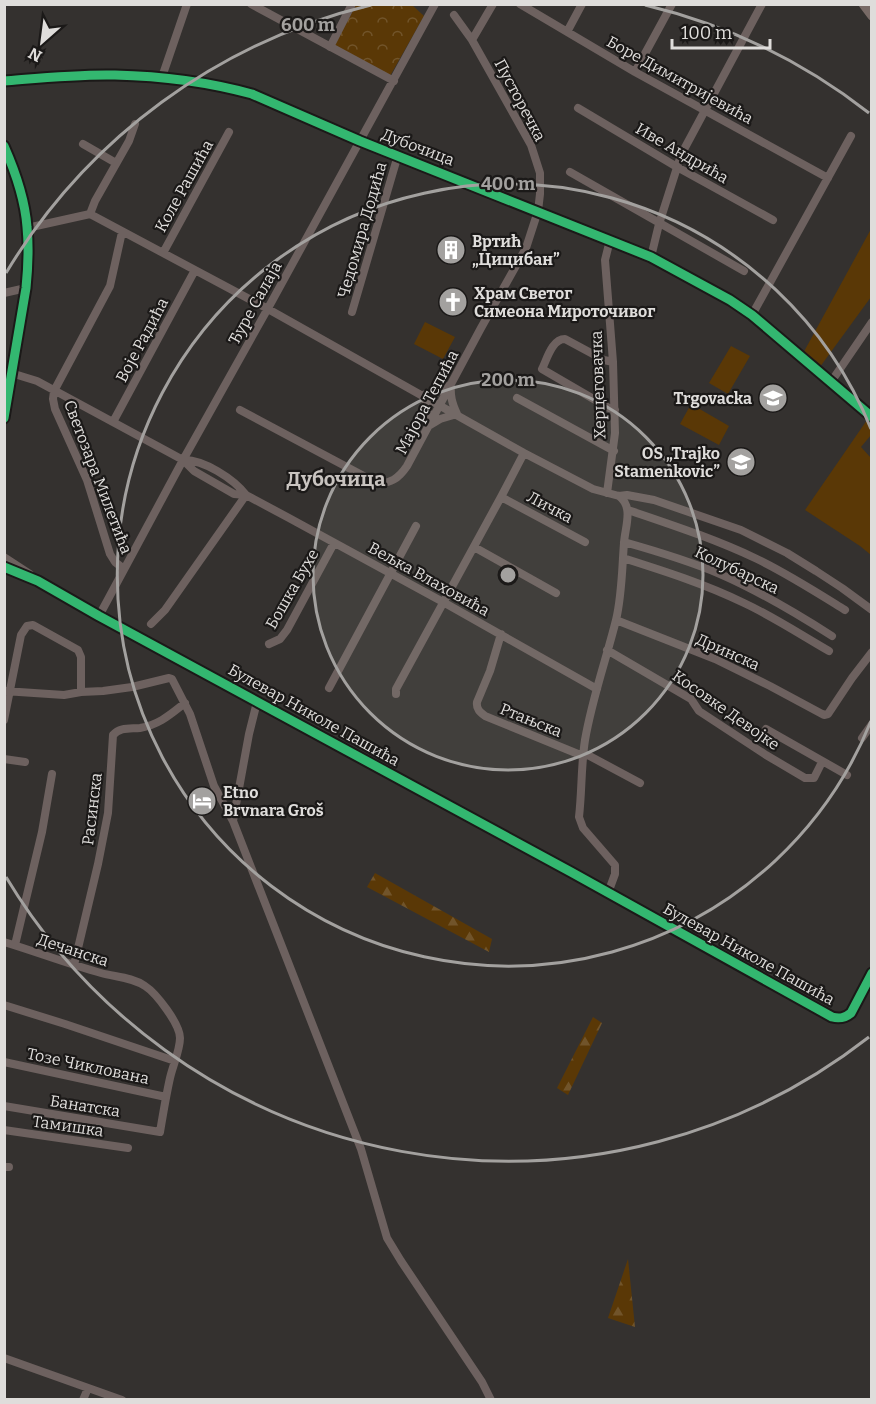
<svg xmlns="http://www.w3.org/2000/svg" width="876" height="1404" viewBox="0 0 876 1404" font-family="Bitter,serif">
  <defs>
    <pattern id="forest-firs" width="22" height="20" patternUnits="userSpaceOnUse" patternTransform="scale(1.5)"><rect width="22" height="20" fill="#5a3806"/><path d="M5 1l3.5 6h-7zM16 11l3.5 6h-7z" fill="#71542a"/></pattern>
    <pattern id="park-crowns" width="20" height="18" patternUnits="userSpaceOnUse" patternTransform="scale(1.5)"><rect width="20" height="18" fill="#5a3806"/><path d="M2 6a3 3 0 1 1 6 0M12 15a3 3 0 1 1 6 0" fill="none" stroke="#71542a"/></pattern>
  </defs>
  <rect width="100%" height="100%" fill="#34312f"/>
  <!-- green -->
  <path fill="#5a3806" d="M871 229V297L817 371 801 357Z
    M425 322 455 337 443 359 414 344Z
    M731 346 750 356 728 394 709 383Z
    M691 404 729 426 719 445 680 424Z
    M867 420 871 424V435L861 447 871 458V555L860 546 805 510Z"/>
  <!-- forest -->
  <path fill="url(#forest-firs)" d="M375 873 492 939 489 952 367 887Z
    M593 1017 602 1023 568 1095 557 1088Z
    M628 1259 635 1327 608 1318Z"/>
  <!-- park -->
  <path fill="url(#park-crowns)" d="M356 5H412L424 16 390 76 334 46Z"/>
  <g fill="none" stroke-linecap="round" stroke-linejoin="round">
    <!-- minor -->
    <path stroke="#6d615f" stroke-width="8" d="M251 4 394 81
      M520 4 635 72 828 178
      M454 15 472 40
      M567 32 582 4
      M330 47 352 4
      M635 72 672 4
      M162 77 187 4
      M4 81C41 78 79 74 115 75 161 76 208 82 252 94L360 141 651 257 730 300 752 315 872 417
      M578 108 677 167 773 220
      M83 144 116 163
      M4 146C15 171 25 200 27 227 29 247 28 268 26 288L4 418
      M570 172 744 271
      M90 214 95 201 129 141 135 124
      M27 228 90 214 268 309 524 453 593 489 619 496 627 495 654 500 741 530 787 553 816 571 842 588 872 610
      M122 232 110 286 54 391 53 399 55 409 87 480 110 554 115 562 124 569
      M163 253 229 132
      M651 257 659 224 681 155 762 4
      M4 293 26 288
      M352 312 398 155
      M752 315 851 136
      M613 362 604 360 565 339C552 339 547 359 542 369L609 408 615 410
      M11 373 37 381 172 454 183 460 194 471 234 494 246 495 289 518 443 602 597 689
      M831 382 872 322
      M451 384C450 396 452 403 457 414L440 419 430 425 427 406 423 395 443 390Z
      M517 398 614 451
      M240 410 375 482C390 485 399 478 407 466L481 328 526 248 538 211 540 194V173L531 145 472 40 493 4
      M113 422 195 270
      M183 460C203 459 234 479 246 495
      M607 493 615 433 613 362 605 260 610 240
      M501 497 585 542
      M628 510C672 525 715 539 757 559 788 574 816 592 845 610
      M624 542C656 551 689 561 720 574 759 591 796 613 832 636
      M474 547 556 593
      M4 557 30 574
      M623 558C664 571 705 584 744 603 774 617 801 635 829 651
      M6 568 38 581 99 616 571 872 832 1017C840 1019 845 1018 851 1013L872 973
      M99 616 183 460 272 301 435 4
      M616 620 715 659 770 686 824 715 828 714 852 678 872 652
      M151 624 165 610 246 495
      M501 634 490 671 477 702C476 709 480 712 485 716L583 756
      M269 644 280 639 287 630 334 543
      M607 650 691 699 699 711 766 755 805 778H814L822 762
      M329 688 416 526
      M4 691 64 695 81 692 103 691 132 687 169 678 172 679 190 714 214 786 233 821 249 734 257 702
      M396 694V689L501 497 524 453
      M4 720 21 635 27 626 33 625 78 650 81 657V692
      M766 729 847 775
      M862 738 872 724
      M584 753 640 783
      M4 759 25 762
      M233 821 361 1149 387 1238 401 1261 482 1382 491 1400
      M608 893 615 874V865L583 828 579 817C582 791 581 765 585 740 592 699 606 660 616 620 622 595 622 568 624 543 625 527 634 507 619 496
      M4 942C37 952 68 964 101 973 115 977 132 977 145 986 156 993 180 1024 180 1038 180 1050 173 1065 170 1078 166 1096 163 1114 160 1132L4 1106
      M15 945 42 832 52 774
      M74 965 98 864 108 813 113 735C120 727 130 729 140 728 159 725 171 714 185 703
      M4 1005 65 1024 175 1061
      M4 1062 166 1097
      M4 1130 128 1148
      M4 1167H9
      M4 1358 122 1400
      M83 1400 88 1388"/>
    <!-- major -->
    <path stroke="#786a66" stroke-width="9" d="M863 4 872 16
      M4 569H9"/>
    <!-- cycleway casing -->
    <g stroke="#1b1918" stroke-width="13">
      <path id="cycleway" d="M4 81C41 78 79 74 115 75 161 76 208 82 252 94L360 141 651 257 730 300 752 315 872 417
        M4 146C15 171 25 200 27 227 29 247 28 268 26 288L4 418
        M4 567 38 581 99 616 571 872 832 1017C840 1019 845 1018 851 1013L872 973"/>
    </g>
    <!-- cycleway -->
    <use href="#cycleway" stroke="#33b770" stroke-width="9"/>
  </g>
  <!-- distance rings -->
  <circle cx="508" cy="575" r="195" fill="#a3a19f" fill-opacity=".12"/>
  <g fill="none" stroke="#a3a19f" stroke-width="3">
    <circle cx="508" cy="575" r="195"/>
    <path d="M871 721A391 391 0 1 1 871 429"/>
    <path d="M869 1037A586 586 0 0 1 6 877M6 273A586 586 0 0 1 371 5M645 5A586 586 0 0 1 869 113"/>
  </g>
  <!-- icons -->
  <defs>
    <g id="building-disc" transform="scale(1.5)"><circle r="9.5" fill="#a3a19f" stroke="#1b1918"/><path d="M-4-6H4V6H1V3H-1V6H-4ZM-2.5-4.3h1.7v1.8h-1.7ZM.8-4.3h1.7v1.8H.8ZM-2.5-1h1.7V.8h-1.7ZM.8-1h1.7V.8H.8Z" fill="#fff"/></g>
    <g id="church-disc" transform="scale(1.5)"><circle r="9.5" fill="#a3a19f" stroke="#1b1918"/><path d="M-1.2-6h2.4v3.5h3.3v2.4h-3.3V6h-2.4V-.1h-3.3v-2.4h3.3Z" fill="#fff"/></g>
    <g id="school-disc" transform="scale(1.5)"><circle r="9.5" fill="#a3a19f" stroke="#1b1918"/><path d="M0-5L7-2L0 1L-7-2ZM-4 1L0 2.5L4 1V4Q0 6-4 4Z" fill="#fff"/></g>
    <g id="hotel-disc" transform="scale(1.5)"><circle r="9.5" fill="#a3a19f" stroke="#1b1918"/><path d="M-6-4.5h1.5V1H6V5H4.5V3h-9V5H-6ZM-4 0a1.8 1.8 0 1 1 3.6 0ZM.5 0V-2.5h3Q6-2.5 6 0Z" fill="#fff"/></g>
  </defs>
  <g fill-rule="evenodd">
    <use href="#building-disc" x="451" y="250"/>
    <use href="#church-disc" x="453" y="302"/>
    <use href="#school-disc" x="773" y="398"/>
    <use href="#school-disc" x="741" y="462"/>
    <use href="#hotel-disc" x="202" y="801"/>
  </g>
  <g text-anchor="middle" dominant-baseline="central" stroke-width="4.5" stroke-linejoin="round" paint-order="stroke">
    <!-- street labels -->
    <g font-size="16" fill="#dfdddb" stroke="#1b1918">
      <text transform="translate(680 80) rotate(29)">Боре Димитријевића</text>
      <text transform="translate(520 100) rotate(62)">Пусторечка</text>
      <text transform="translate(418 147) rotate(21)">Дубочица</text>
      <text transform="translate(682 153) rotate(30)">Иве Андрића</text>
      <text transform="translate(184 186) rotate(-61)">Коле Рашића</text>
      <text transform="translate(362 230) rotate(-74)">Чедомира Додића</text>
      <text transform="translate(255 303) rotate(-61)">Ђуре Салаја</text>
      <text transform="translate(142 340) rotate(-62)">Воје Радића</text>
      <text transform="translate(598 385) rotate(-92)">Херцеговачка</text>
      <text transform="translate(427 402) rotate(-62)">Мајора Тепића</text>
      <text transform="translate(98 477) rotate(69)">Светозара Милетића</text>
      <text transform="translate(550 507) rotate(28)">Личка</text>
      <text transform="translate(737 570) rotate(25)">Колубарска</text>
      <text transform="translate(429 579) rotate(29)">Вељка Влаховића</text>
      <text transform="translate(292 589) rotate(-60)">Бошка Бухе</text>
      <text transform="translate(728 652) rotate(24)">Дринска</text>
      <text transform="translate(726 710) rotate(35)">Косовке Девојке</text>
      <text transform="translate(314 715) rotate(29)">Булевар Николе Пашића</text>
      <text transform="translate(531 720) rotate(22)">Ртањска</text>
      <text transform="translate(92 809) rotate(-83)">Расинска</text>
      <text transform="translate(73 950) rotate(18)">Дечанска</text>
      <text transform="translate(749 954) rotate(29)">Булевар Николе Пашића</text>
      <text transform="translate(88 1066) rotate(12)">Тозе Чиклована</text>
      <text transform="translate(85 1106) rotate(9)">Банатска</text>
      <text transform="translate(68 1126) rotate(8)">Тамишка</text>
    </g>
    <!-- poi labels -->
    <g font-size="16" font-weight="bold" fill="#dfdddb" stroke="#1b1918" text-anchor="start">
      <text x="472" y="241">Вртић<tspan x="472" dy="18">„Цицибан”</tspan></text>
      <text x="474" y="293">Храм Светог<tspan x="474" dy="18">Симеона Мироточивог</tspan></text>
      <text x="752" y="398" text-anchor="end">Trgovacka</text>
      <text x="720" y="453" text-anchor="end">OS „Trajko<tspan x="720" dy="18">Stamenkovic”</tspan></text>
      <text x="223" y="792">Etno<tspan x="223" dy="18">Brvnara Groš</tspan></text>
    </g>
    <!-- quarter labels -->
    <g font-size="20" font-weight="bold" fill="#c9c4c0" stroke="#1b1918">
      <text x="336" y="479">Дубочица</text>
    </g>
  </g>
  <circle cx="508" cy="575" r="9" fill="#a3a19f" stroke="#1b1918" stroke-width="3"/>
  <g font-size="18" text-anchor="middle" font-weight="bold" fill="#a3a19f" stroke="#1b1918" stroke-width="4.5" stroke-linejoin="round" paint-order="stroke">
    <text x="308" y="31">600 m</text>
    <text x="508" y="190">400 m</text>
    <text x="508" y="386">200 m</text>
  </g>
  <!-- border -->
  <rect width="876" height="1404" fill="none" stroke="#dfdddb" stroke-width="12"/>
  <!-- north arrow -->
  <g transform="translate(42 42) rotate(208)" stroke="#1b1918" stroke-width="4.5" paint-order="stroke">
  <path d="M0-4.5L10 22L0 15L-10 22Z" fill="#dfdddb"/>
  <text y="-9" font-size="16" font-weight="bold" text-anchor="middle" fill="#dfdddb">N</text>
  </g>
  <!-- scale -->
  <path d="M672 39v9h98v-9" fill="none" stroke="#dfdddb" stroke-width="3"/>
  <text x="681" y="39" font-size="18" fill="#dfdddb" stroke="#1b1918" stroke-width="4.5" paint-order="stroke">100 m</text>
</svg>
